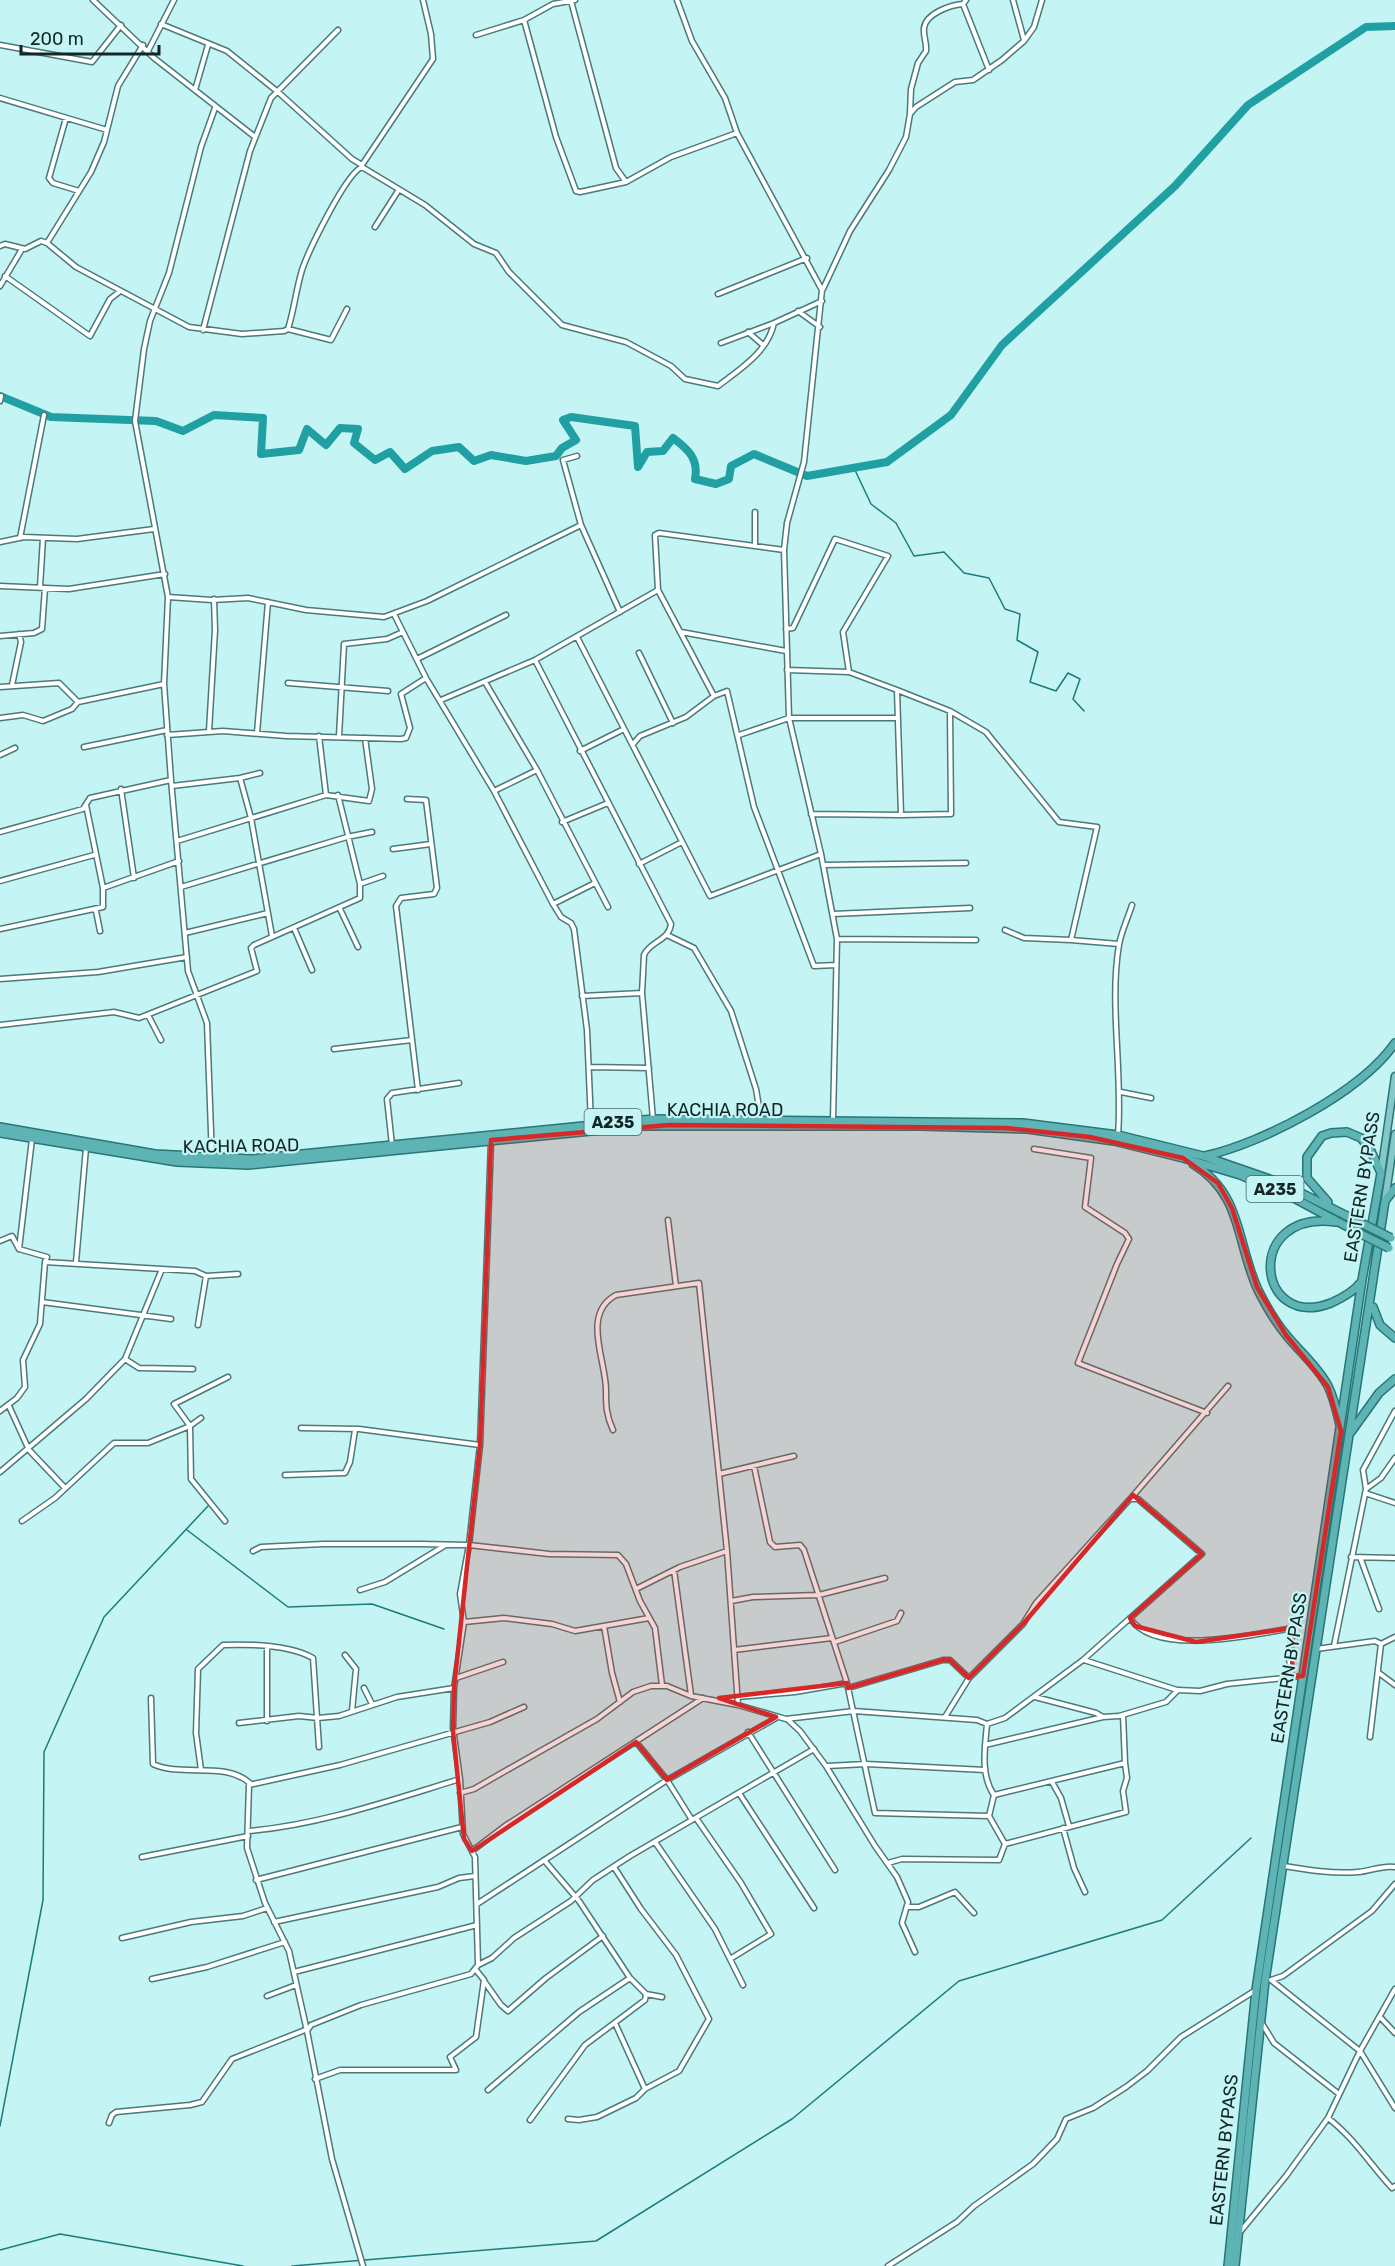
<svg xmlns="http://www.w3.org/2000/svg" width="1395" height="2266" viewBox="0 0 1395 2266" font-family="Rubik,sans-serif">
  <rect width="100%" height="100%" fill="#c4f4f4"/>
  <g fill="none" stroke-linecap="round" stroke-linejoin="round">
    <!-- stream -->
    <path stroke="#1c7b7d" stroke-width="1.5" d="M854 468 871 504 896 523 914 556 944 552 964 573 989 578 1005 609 1020 614 1017 640 1038 652 1030 682 1056 691 1068 673 1080 679 1073 699 1084 711
      M187 1530 288 1607 372 1604 444 1629
      M0 2126 43 1900 44 1752 104 1617 208 1506
      M0 2250 60 2234 243 2266
      M292 2266 596 2241 792 2119 959 1981 1162 1920 1251 1838"/>
    <!-- river -->
    <path stroke="#20a0a2" stroke-width="8" d="M0 396 51 417 156 421 183 431 214 415 263 418 261 454 299 450 307 429 326 445 340 428 358 429 354 443 375 460 390 452 405 469 432 451 459 447 474 461 491 455 526 461 556 456 562 448 576 440 563 420 571 417 635 426 638 467 647 452 663 451 673 438C688 449 699 459 695 479L716 484 729 479 731 466 754 454 807 476 887 462 951 415 1002 345 1175 186 1248 105 1366 27 1395 26"/>
    <!-- minor casing -->
    <g stroke="#4c7979" stroke-width="7">
      <path id="minor" d="M93 0 154 58 255 137
        M677 0 692 41 725 98 737 133 822 290 804 462 787 523 784 550 789 718 821 854 837 939 833 1120
        M1013 0 1024 40
        M571 1 616 168 626 182
        M963 4 989 70
        M524 20 556 137 576 191 580 192 626 182 671 157 737 133
        M161 24 227 51 278 92 352 159 362 165
        M476 35 524 20 553 4 575 0
        M0 45 92 62 121 25
        M148 51 174 0
        M195 90 208 45
        M0 98 107 130
        M910 113 911 89 918 63 926 51C927 43 923 36 924 28 926 13 951 5 963 4L966 0
        M66 118 49 178 53 183 79 191
        M362 165 433 59 431 34 423 0
        M375 227 398 191
        M47 243 91 172 104 142 118 86 143 45
        M0 246 5 244 25 249 41 241 47 243 76 267 189 327 242 334 284 331 288 329C294 310 296 290 302 270 308 252 346 173 362 167L425 205 474 244 496 253 509 272 562 325 626 342 671 366 685 379 718 386C740 369 768 352 774 323L822 301
        M5 276 90 336 110 299 119 292
        M0 286 22 249
        M823 289 850 231 889 170 906 137 910 114 916 107 955 82 973 80 1002 60 1024 41 1034 27 1042 0
        M718 294 807 258
        M798 311 820 327
        M288 329 331 340 347 309
        M203 330 250 151 271 98 338 30
        M748 332 763 345
        M721 343 774 323
        M0 401 1 396
        M577 456 563 460 581 525
        M755 512V545
        M20 538 44 415
        M0 542 24 537 77 539 154 529
        M784 550 659 533 655 535 658 590 714 696 727 691 754 807 814 966 836 965
        M0 586 69 589 165 574
        M40 587 43 538
        M168 597 212 600 248 598 306 610 384 617 427 601 581 525 620 612
        M394 614 426 678 494 791 553 904 595 883
        M786 629 793 628 835 539 888 556 843 632 849 672 897 690 901 815 951 814 950 711 986 732 1059 822 1097 827 1071 940 1119 944
        M681 632 786 651
        M0 636 34 633 42 629 45 588
        M577 637 710 896 821 854
        M639 653 673 723
        M417 659 506 615
        M535 660 671 924C669 941 650 941 644 955L642 993 653 1119
        M787 670 849 672
        M485 682 537 770 608 907
        M288 683 388 691
        M12 685 21 642 19 634
        M0 687 59 683 78 702 164 684
        M897 690 950 711
        M441 700 535 660 658 590
        M0 718 23 715 43 721 72 709 78 702
        M209 731 215 630 214 599
        M257 733 268 602
        M167 735 223 731 286 736 401 739 406 738 410 728 401 694 426 678
        M739 735 789 718H898
        M319 736 326 795
        M339 736 344 644 387 639 403 632
        M633 744 640 736 686 717 714 696
        M84 747 167 730
        M580 751 624 729
        M0 755 15 748
        M240 778 251 818 272 936
        M172 786 240 778 260 773
        M121 789 134 878
        M494 791 537 770
        M407 799 426 800 437 888 434 894 401 898 396 906 418 1090
        M811 814 901 815
        M562 822 608 803
        M0 832 83 809 90 798 171 780
        M177 841 326 795 369 801 372 789 365 738
        M393 849 431 844
        M639 864 682 842
        M823 865 966 863
        M0 881 94 855
        M360 884 383 876
        M181 887 347 837 372 832
        M103 888 179 861
        M553 904 561 917 571 923 574 929 587 1030 591 1123
        M340 909 358 947
        M96 911 100 931
        M833 914 970 908
        M294 928 312 970
        M0 929 103 907V888L86 805
        M1005 930 1024 938 1071 940
        M185 933 268 913
        M667 935 694 948 731 1011 756 1089 761 1119
        M837 939 976 940
        M0 979 98 972 187 957
        M582 996 642 993
        M148 1015 161 1040
        M0 1025 114 1012 139 1018 257 971 251 948 254 945 360 898V884L338 795
        M334 1049 412 1040
        M590 1067 649 1068
        M1121 1092 1151 1098
        M1118 1135C1123 1074 1109 1003 1119 945 1121 932 1128 918 1132 905
        M392 1145 387 1099 392 1093 459 1083
        M1034 1149 1091 1158 1085 1207 1125 1233 1129 1239 1117 1264 1078 1363 1207 1413
        M212 1159 207 1023 188 971 171 780 164 684 168 597 135 421 144 349 150 321 169 273 201 147 215 108
        M668 1220 676 1286
        M0 1241 12 1236 19 1249 32 1139
        M19 1249 47 1257 45 1262 195 1271 206 1276 238 1274
        M76 1262 86 1148
        M42 1302 171 1319
        M198 1325 206 1276
        M125 1359 139 1368 193 1369
        M9 1406 29 1450 65 1488
        M0 1411 17 1398 25 1387 23 1360 40 1324 45 1262
        M201 1418 190 1426 191 1479 225 1521
        M301 1428 359 1429 480 1445
        M613 1430C606 1415 606 1405 606 1390 606 1360 581 1314 616 1295L699 1283 727 1551 738 1705
        M754 1466 770 1542 775 1547 800 1545 804 1550 847 1683 875 1813 989 1816
        M0 1472 86 1399 125 1359 162 1269
        M719 1474 794 1456
        M285 1475 345 1473 350 1462 355 1430
        M1366 1489 1381 1478 1395 1458
        M1365 1493 1395 1503
        M1131 1498 1228 1386
        M22 1521 55 1498 114 1443H148L190 1426 174 1404 228 1377
        M253 1551 261 1547 323 1544H421L469 1545 549 1554 618 1555 626 1564 640 1601 655 1628 662 1685
        M1351 1557 1395 1558
        M1360 1557 1379 1609
        M674 1570 691 1695
        M636 1589 680 1567 727 1551
        M360 1590 385 1582 444 1546
        M731 1601 753 1597 819 1595 885 1578
        M1130 1618C1155 1658 1254 1634 1293 1628L1289 1659 1292 1677
        M464 1622 504 1618 552 1624 575 1631 649 1618
        M604 1626 612 1673 620 1702
        M835 1642 897 1621 901 1613
        M1381 1644 1395 1637
        M1334 1646 1366 1489 1363 1470 1395 1411
        M267 1647V1721
        M1316 1649 1375 1641 1381 1644 1370 1737
        M734 1650 832 1638
        M345 1655 356 1669 352 1711
        M1084 1660 1177 1690
        M1379 1673 1395 1685
        M456 1678 503 1662
        M364 1688 372 1704
        M848 1688 943 1660H950L969 1678
        M737 1697 795 1692 847 1683
        M1035 1697 1096 1713 1103 1717 1119 1716 1166 1702 1178 1690 1200 1691 1227 1684 1303 1676
        M151 1698 153 1764C183 1778 225 1760 251 1784
        M787 1719 800 1731 826 1766 875 1846 897 1877 908 1902 902 1923 915 1952
        M239 1723 299 1716 318 1718 339 1716 397 1697 454 1688
        M748 1732 835 1870
        M636 1742 667 1780 692 1820
        M985 1745 1103 1717
        M827 1766 866 1764 985 1770
        M201 1770 196 1733 198 1669 223 1645C249 1644 290 1645 313 1658L319 1747
        M1052 1782 1061 1798 1069 1826
        M460 1793 474 1789 500 1774 597 1719 633 1692 651 1686H667L691 1696 738 1705 786 1719 854 1711 977 1720 987 1724 1005 1718 1083 1660 1202 1554 1138 1499H1130L1036 1603 1023 1624 969 1678 945 1717
        M739 1793 814 1908
        M994 1795 1125 1763 1123 1715
        M696 1818 741 1883 771 1934 730 1959
        M1063 1828 1074 1868 1085 1892
        M248 1831C320 1825 391 1800 460 1779
        M655 1842 715 1929 743 1985
        M1005 1844 1126 1812 1123 1791 1127 1778 1125 1763
        M472 1851 505 1826 703 1698
        M142 1857 248 1836
        M544 1860 579 1901 630 1978 646 1994 662 1997
        M888 1863 902 1859 999 1860 1005 1844 989 1816 994 1795C980 1775 985 1747 987 1724
        M1284 1866C1308 1870 1333 1874 1358 1872 1371 1871 1382 1865 1395 1867
        M256 1880 462 1827
        M477 1904 667 1780 776 1718
        M908 1907H919L955 1892 974 1913
        M274 1922 438 1887 459 1878 475 1876
        M122 1938 191 1922 243 1916 267 1908
        M478 1965 492 1958 514 1938 571 1901 593 1880 630 1856 814 1749
        M294 1972 477 1925
        M152 1979 207 1967 285 1942
        M1271 1980 1360 2051 1395 2108
        M1271 1980 1283 1976 1372 1911 1395 1884
        M484 1981 501 2005 508 2011 546 1978 603 1936
        M267 1996 296 1985
        M1381 2018 1395 2033
        M615 2023 645 2089
        M1263 2025 1274 2043 1339 2094
        M307 2031 289 1951 265 1903 247 1848 249 1785 340 1765 490 1722 524 1707
        M315 2079 340 2070H456L450 2057 476 2037 484 1980 476 1970
        M488 2090 579 2012 630 1978
        M1328 2118C1354 2138 1370 2164 1392 2188L1395 2186
        M568 2119 579 2120 597 2117 636 2098 645 2089 679 2071 709 2019 676 1955 641 1909 614 1867
        M530 2120 585 2045 645 2000 646 1994
        M109 2123 112 2115 116 2112 190 2105 202 2102 232 2059 305 2030
        M1240 2232 1286 2176 1328 2118 1360 2051 1395 1989
        M363 2266 332 2159 307 2031 311 2025 361 2005 471 1974 478 1965 475 1857 463 1834 460 1779 453 1728 454 1688 464 1622 460 1594 469 1545 480 1445 491 1142
        M888 2266 957 2222 974 2206 1033 2164 1057 2139 1066 2119 1093 2108 1126 2087 1147 2071 1181 2037 1256 1990"/>
    </g>
    <!-- primary casing -->
    <g stroke="#297677" stroke-width="9">
      <path id="primary" d="M1381 1173 1395 1076
        M1385 1200 1395 1134"/>
    </g>
    <!-- trunk casing -->
    <g stroke="#297677" stroke-width="10">
      <path id="trunk" d="M0 1127 155 1154 252 1159 653 1119 1023 1123 1118 1135 1203 1156 1281 1183 1363 1224
        M0 1133 177 1162 248 1165 642 1126H920L1027 1129 1114 1141 1183 1158 1240 1175 1292 1197 1361 1234
        M1205 1156C1263 1143 1361 1092 1395 1043
        M1193 1164C1243 1194 1236 1243 1258 1290 1266 1306 1276 1323 1287 1336 1301 1353 1318 1367 1328 1386 1334 1398 1337 1412 1340 1425
        M1336 1222C1243 1209 1256 1332 1331 1303 1342 1298 1354 1292 1361 1282
        M1373 1307 1380 1325 1395 1338
        M1351 1432 1379 1393 1395 1379
        M1228 2266 1256 1990 1362 1280 1381 1173 1370 1149 1361 1138 1347 1132 1331 1133 1322 1136 1307 1157V1178L1328 1202
        M1235 2266 1265 1981 1385 1201 1395 1188"/>
    </g>
    <!-- minor -->
    <use href="#minor" stroke="#fff" stroke-width="4"/>
    <!-- primary -->
    <use href="#primary" stroke="#86c7c7" stroke-width="6"/>
    <!-- trunk -->
    <use href="#trunk" stroke="#5eb4b4" stroke-width="7"/>
    <!-- trunk-bridge casing -->
    <g stroke="#297677" stroke-width="10" stroke-linecap="butt">
      <path id="trunk-bridge" d="M1363 1224 1391 1238
        M1361 1234 1389 1248"/>
    </g>
    <!-- trunk-bridge -->
    <use href="#trunk-bridge" stroke="#5eb4b4" stroke-width="7"/>
  </g>
  <!-- marked area -->
  <path fill="#d62828" fill-opacity="0.2" stroke="#d62828" stroke-width="4.5" stroke-linejoin="round" d="M669 1125 1006 1128 1090 1137 1183 1158 1218 1183 1232 1208 1257 1287 1286 1335 1328 1387 1341 1431 1303 1676 1292 1677 1293 1628 1196 1642 1135 1626 1130 1618 1202 1554 1133 1495 1023 1624 969 1678 950 1660H943L848 1688 847 1683 719 1698 776 1717 667 1780 636 1742 472 1851 464 1839 453 1731 454 1688 480 1445 491 1140Z"/>
  <g text-anchor="middle" dominant-baseline="central" stroke-width="4.5" stroke-linejoin="round" paint-order="stroke">
    <!-- shield labels -->
    <g fill="#c4f4f4" stroke="#486464" stroke-width="1.5">
      <rect x="584.5" y="1109" width="57" height="26" rx="4.5"/>
      <rect x="1246.5" y="1176" width="57" height="26" rx="4.5"/>
    </g>
    <g font-size="16" font-weight="bold" fill="#132626">
      <text x="613" y="1122">A235</text>
      <text x="1275" y="1189">A235</text>
    </g>
    <!-- street labels -->
    <g font-size="18" fill="#132626" stroke="#c4f4f4">
      <text x="725" y="1110">KACHIA ROAD</text>
      <text transform="translate(241 1146) rotate(-1)">KACHIA ROAD</text>
      <text transform="translate(1362 1187) rotate(-81)">EASTERN BYPASS</text>
      <text transform="translate(1289 1668) rotate(-81)">EASTERN BYPASS</text>
      <text transform="translate(1224 2150) rotate(-84)">EASTERN BYPASS</text>
    </g>
  </g>
  <!-- scale -->
  <path d="M21 45v9h138v-9" fill="none" stroke="#132626" stroke-width="3"/>
  <text x="30" y="45" font-size="18" fill="#132626" stroke="#c4f4f4" stroke-width="4.5" paint-order="stroke">200 m</text>
</svg>
